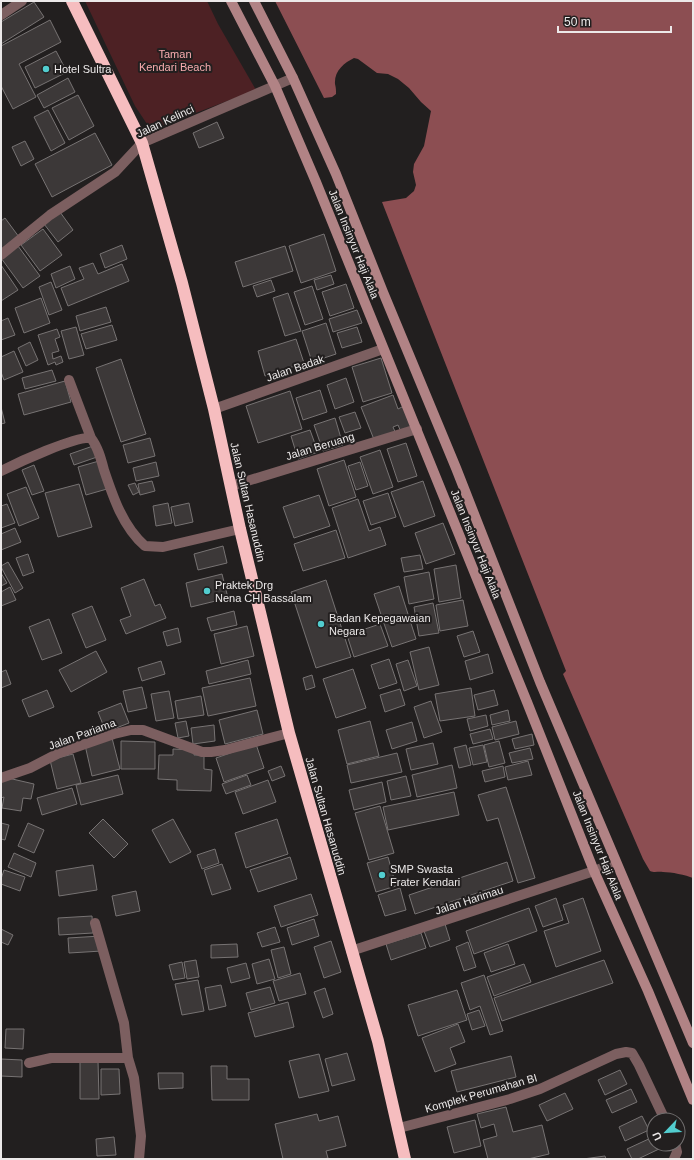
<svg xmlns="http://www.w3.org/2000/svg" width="694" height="1160" viewBox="0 0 694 1160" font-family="Helvetica,sans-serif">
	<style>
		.green { fill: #4d2124 }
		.water { fill: #8c4e52 }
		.building { fill: #3c3838; stroke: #777373 }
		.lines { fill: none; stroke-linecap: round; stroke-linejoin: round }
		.street { stroke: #7c5f60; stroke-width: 10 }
		.secondary { stroke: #b18385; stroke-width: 10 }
		.highway { stroke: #f6bdbf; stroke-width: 12 }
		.poi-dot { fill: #52cdcf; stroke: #221f1f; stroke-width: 1.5 }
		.labels { text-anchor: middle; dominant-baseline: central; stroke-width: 4; stroke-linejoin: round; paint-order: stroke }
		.park-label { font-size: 11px; fill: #f8acaf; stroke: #221f1f }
		.poi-label { font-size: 11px; fill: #ece9e9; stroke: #221f1f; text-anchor: start }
		.street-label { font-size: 11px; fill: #ece9e9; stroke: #221f1f }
	</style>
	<rect width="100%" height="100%" fill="#221f1f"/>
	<!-- green -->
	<path class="green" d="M85,1h122l11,23 38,66 -105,40 -16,-24z"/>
	<!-- water -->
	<path class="water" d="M275,1h418v877c-7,-3 -22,-6 -30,-6 -5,-1 -8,1 -13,-1l-7,-12 -80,-185 3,-3 -184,-469 24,-4 8,-7 2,-6 -3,-13 1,-8 10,-18 7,-35 -10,-9 -12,-14 -11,-9 -10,-5 -11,-1 -19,-14 -4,-1c-10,5 -20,13 -19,26 1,4 1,6 1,10l-4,3 -8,1z"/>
	<!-- building -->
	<path class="building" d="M34,2l10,15 -43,27v-22z
		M50,20l11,22 -42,22 17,33 -23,12 -12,-23v-40z
		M56,51l11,21 -32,16 -10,-21z
		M68,78l7,14 -31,16 -7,-13z
		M78,95l16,31 -25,14 -17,-32z
		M48,110l17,33 -14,8 -17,-34z
		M217,122l7,16 -25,10 -6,-15z
		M95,133l17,32 -60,32 -17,-33z
		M25,141l9,18 -13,7 -9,-19z
		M60,212l13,18 -15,12 -14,-18z
		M5,218l14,19 -18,14v-30z
		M43,229l19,26 -22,16 -19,-26z
		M324,234l12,37 -35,12 -12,-37z
		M122,245l5,14 -22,9 -5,-14z
		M18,246l22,30 -17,12 -22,-30z
		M285,246l8,25 -50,16 -8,-25z
		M93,263l5,11 24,-10 7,17 -61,25 -7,-18 23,-9 -5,-11z
		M1,265l17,25 -17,11z
		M70,266l5,13 -19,9 -5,-14z
		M331,275l3,9 -17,6 -3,-10z
		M271,280l4,11 -18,6 -4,-11z
		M51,282l11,28 -13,5 -10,-28z
		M346,284l8,24 -24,8 -8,-24z
		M312,286l11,33 -18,6 -11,-33z
		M288,293l13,38 -16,5 -12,-38z
		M41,298l9,25 -26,10 -9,-25z
		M106,307l5,15 -31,9 -4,-15z
		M357,310l5,13 -29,9 -4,-13z
		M8,318l7,17 -14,5v-19z
		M326,323l10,31 -24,8 -10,-31z
		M112,325l5,15 -31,9 -5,-15z
		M76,327l8,28 -15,4 -8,-28z
		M357,327l5,15 -20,6 -5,-15z
		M57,329l3,8 -5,2 4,12 -7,2 1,6 8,-3 2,6 -7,3 -1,-3 -7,3 -10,-30z
		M296,339l8,24 -39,13 -7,-25z
		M30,342l8,18 -12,6 -8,-18z
		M14,351l9,21 -19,8 -3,-8v-15z
		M381,358l11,35 -29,9 -11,-35z
		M121,359l25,75 -25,8 -25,-74z
		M52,370l4,11 -31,8 -3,-11z
		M346,378l8,24 -19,7 -8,-24z
		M65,381l6,21 -47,13 -6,-21z
		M320,390l7,22 -24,8 -7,-22z
		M290,391l12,38 -44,14 -12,-37z
		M393,395l5,14 6,-3 8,22 -11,4 -3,-7 -5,2 3,7 -21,8 -14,-35z
		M1,407l4,16 -4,1z
		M355,412l6,16 -16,5 -6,-16z
		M335,418l8,27 -20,6 -9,-26z
		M310,430l8,22 -20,7 -7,-23z
		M150,438l5,18 -27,7 -5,-18z
		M406,443l11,33 -19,6 -11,-33z
		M93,446l4,11 -23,8 -4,-11z
		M380,450l13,37 -20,7 -13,-37z
		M344,460l12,37 -27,9 -12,-37z
		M99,461l8,28 -21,6 -8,-28z
		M156,462l3,14 -23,5 -3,-13z
		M360,462l8,24 -12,4 -8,-24z
		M34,465l10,26 -12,4 -10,-25z
		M152,481l3,10 -15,4 -2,-11z
		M423,481l12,35 -31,11 -13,-35z
		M135,483l4,9 -6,3 -5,-10z
		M79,484l13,43 -34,10 -13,-44z
		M26,487l13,31 -20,8 -12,-32z
		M388,493l8,24 -25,8 -8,-24z
		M319,495l11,31 -36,12 -11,-31z
		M358,499l11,32 11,-4 6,18 -38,13 -16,-50z
		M168,503l4,20 -16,3 -3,-20z
		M189,503l4,19 -18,4 -4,-19z
		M7,504l8,19 -14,5v-22z
		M443,523l12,31 -29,10 -11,-31z
		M15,528l6,14 -20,8v-16z
		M336,530l9,28 -42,13 -9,-27z
		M223,546l4,17 -29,7 -4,-16z
		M28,554l6,18 -11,4 -7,-18z
		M420,555l3,14 -19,3 -3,-14z
		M8,562l15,26 -8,5 -14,-26v-1z
		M456,565l5,33 -22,4 -5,-33z
		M429,572l5,27 -25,5 -5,-27z
		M1,573l6,10 -6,3z
		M222,574l6,24 -37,9 -5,-24z
		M144,579l11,27 5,-2 6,14 -40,16 -6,-14 11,-4 -10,-28z
		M326,580l25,77 -35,11 -25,-76z
		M399,586l17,53 -24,8 -18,-53z
		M10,587l6,13 -15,6v-14z
		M463,600l5,26 -28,5 -4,-26z
		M433,603l6,30 -20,3 -5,-29z
		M92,606l14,34 -20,8 -14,-34z
		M234,611l3,14 -26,6 -4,-13z
		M49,619l13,34 -20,7 -13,-33z
		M380,624l8,22 -34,11 -7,-22z
		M247,626l7,30 -33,8 -7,-30z
		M178,628l3,14 -14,4 -4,-14z
		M473,631l7,21 -16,5 -7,-21z
		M429,647l10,38 -20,5 -9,-38z
		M96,651l11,21 -36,20 -12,-22z
		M488,654l5,19 -23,7 -5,-19z
		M389,659l8,24 -18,6 -8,-24z
		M248,660l3,14 -42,10 -3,-13z
		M408,660l9,26 -13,5 -8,-27z
		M161,661l4,13 -23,7 -4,-13z
		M353,669l13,39 -30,10 -13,-39z
		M6,670l5,14 -10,4v-16z
		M312,675l3,12 -9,3 -3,-12z
		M250,678l6,28 -48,10 -6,-28z
		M142,687l5,21 -19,4 -5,-21z
		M471,688l4,28 -35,5 -5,-27z
		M400,689l5,16 -20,7 -5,-17z
		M47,690l7,17 -25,10 -7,-17z
		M494,690l4,15 -20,5 -4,-15z
		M169,691l5,27 -18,3 -5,-27z
		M201,696l3,19 -26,4 -3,-18z
		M431,701l11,31 -18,6 -10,-31z
		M121,703l8,20 -23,9 -8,-20z
		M257,710l6,24 -38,10 -6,-24z
		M508,710l2,11 -18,4 -2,-10z
		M486,715l2,11 -18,5 -3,-12z
		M186,721l3,15 -11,2 -3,-15z
		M370,721l9,35 -32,8 -9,-34z
		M516,721l3,13 -24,6 -3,-13z
		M412,722l5,19 -25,8 -6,-19z
		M214,725l1,16 -22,3 -2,-16z
		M490,729l3,10 -20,5 -3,-10z
		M532,734l2,11 -19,4 -3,-10z
		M112,738l8,31 -28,7 -7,-31z
		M121,741l34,1v27h-34z
		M499,741l6,22 -16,4 -5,-22z
		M433,743l5,21 -27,6 -5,-21z
		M256,744l8,24 -40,14 -8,-24z
		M466,745l5,20 -12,3 -5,-20z
		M483,745l4,17 -14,3 -4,-17z
		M530,748l3,11 -21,4 -3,-10z
		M173,749l22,1 -1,5h10v14l8,1 -1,21 -34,-1v-10l-19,-1 1,-24h14z
		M397,753l5,19 -51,11 -4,-18z
		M73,754l8,29 -24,6 -7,-29z
		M528,761l4,14 -24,5 -3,-13z
		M452,765l5,23 -40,9 -5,-22z
		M281,766l4,10 -13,5 -4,-10z
		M503,766l2,11 -20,5 -3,-11z
		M118,775l5,19 -42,11 -5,-20z
		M247,775l4,10 -25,9 -4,-10z
		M406,776l5,20 -20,4 -4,-19z
		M8,778l26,6 -3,15 -8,-1 -2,13 -19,-3 2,-11 -3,1v-18z
		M268,780l8,22 -33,12 -8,-22z
		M382,782l4,20 -32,8 -5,-20z
		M506,787l29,91 -17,5 -20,-65 -11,3 -9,-26z
		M72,788l5,16 -35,11 -5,-17z
		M454,792l5,23 -71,15 -5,-23z
		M380,806l14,47 -25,7 -14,-47z
		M103,819l25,25 -14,14 -25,-25z
		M173,819l18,33 -21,11 -18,-33z
		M277,819l11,35 -42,14 -11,-35z
		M1,823l8,2 -4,15 -4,-1z
		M28,823l16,7 -10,23 -16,-7z
		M215,849l4,14 -17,6 -5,-14z
		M14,853l22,10 -5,14 -23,-10z
		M290,857l7,22 -39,13 -8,-22z
		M388,857l8,29 -20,6 -9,-29z
		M507,862l6,19 -98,33 -6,-19z
		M222,864l9,25 -19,6 -8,-25z
		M93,865l4,25 -38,6 -3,-25z
		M4,870l21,7 -5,14 -19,-7v-5z
		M400,888l6,22 -21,6 -7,-21z
		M136,891l4,20 -24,5 -4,-20z
		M311,894l7,21 -37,12 -7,-21z
		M556,898l7,22 -20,7 -8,-21z
		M583,898l18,53 -45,16 -12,-36 25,-8 -6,-18z
		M529,908l8,23 -63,23 -8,-23z
		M92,916l1,17 -34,2 -1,-17z
		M314,919l5,17 -27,9 -5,-17z
		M445,924l5,16 -20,7 -6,-16z
		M275,927l5,15 -18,5 -5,-14z
		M1,929l12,6 -5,10 -7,-3z
		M421,933l5,15 -35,12 -5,-16z
		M101,936l1,15 -33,2 -1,-15z
		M331,941l10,31 -17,6 -10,-31z
		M468,942l8,25 -12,4 -8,-24z
		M237,944l1,13 -27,1v-13z
		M508,944l7,20 -24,8 -7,-19z
		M284,947l7,27 -13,4 -7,-28z
		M269,959l6,20 -18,5 -5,-20z
		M196,960l3,17 -12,2 -3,-17z
		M604,960l9,23 -111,38 -8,-23z
		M182,962l3,16 -12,2 -4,-15z
		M246,963l4,15 -19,5 -4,-15z
		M524,964l7,18 -37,14 -7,-19z
		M300,973l6,21 -27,7 -6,-20z
		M484,975l19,56 -13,4 -10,-29 -10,4 -9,-27z
		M198,980l6,31 -22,4 -7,-31z
		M221,985l5,21 -17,4 -4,-22z
		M270,987l5,16 -24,7 -5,-17z
		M325,988l8,26 -10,4 -9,-26z
		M457,990l10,30 -49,16 -10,-31z
		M288,1002l6,25 -39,10 -7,-24z
		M479,1010l6,16 -13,4 -5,-16z
		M458,1024l7,18 -15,6 6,16 -21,8 -13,-34z
		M6,1029h18l-1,20 -18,-1z
		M347,1053l8,27 -23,6 -7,-27z
		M319,1054l10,37 -30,7 -10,-37z
		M511,1056l5,21 -59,15 -6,-21z
		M1,1059l21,1v17l-21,-1z
		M80,1061h18l1,38h-19z
		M211,1066h16v13h22v21h-37z
		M101,1069h18l1,25 -19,1z
		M620,1070l7,14 -22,11 -7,-15z
		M158,1073h25v15l-24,1z
		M631,1089l6,13 -25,11 -6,-13z
		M565,1093l8,16 -26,12 -8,-16z
		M506,1107l7,25 29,-7 7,29 -21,5h-40l-5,-19 14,-4 -3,-12 -13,4 -4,-14z
		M317,1114l2,7 19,-5 8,30 -20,5 2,7 -4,1h-41l-8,-35z
		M642,1116l7,14 -24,11 -6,-14z
		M475,1120l6,26 -27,7 -7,-26z
		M114,1137l2,18 -19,1 -1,-17z
		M653,1137l1,7h2l3,5 -21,10h-6l-5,-10z
		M605,1156l1,3h-23z"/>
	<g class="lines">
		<!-- street -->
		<path class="street" d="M1,15l21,-14
			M1,255l49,-40 65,-43 27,-29 151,-65
			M69,380l22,58
			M214,409l169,-60
			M1,471c16,-8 74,-35 90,-33 7,9 10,21 13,32 9,27 19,57 41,76l18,1 77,-18
			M231,486l186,-57
			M1,778l29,-10 29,-15 55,-19 17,-4h12l59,22h9l14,-2 64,-17
			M95,923l29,100 4,35 6,20 7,58 -2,23
			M351,951l243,-80 22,-8
			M29,1063l22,-5h77
			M399,1128l111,-29 30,-10 76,-35 10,-2 6,1 7,12 26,55
			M674,1159l3,-7 -2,-8"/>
		<!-- secondary -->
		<path class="secondary" d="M231,1l44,85 41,96 211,520 67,169 54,120 45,109
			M254,1l39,77 43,96 47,118 73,176 84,214 153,361"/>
		<!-- highway -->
		<path class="highway" d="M72,1l70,142 40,140 32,126 26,120 49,204 89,308 27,118"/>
	</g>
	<!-- markers -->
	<g class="poi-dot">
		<circle cx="46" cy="69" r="4"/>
		<circle cx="207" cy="591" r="4"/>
		<circle cx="321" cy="624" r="4"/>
		<circle cx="382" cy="875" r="4"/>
	</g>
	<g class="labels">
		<!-- park labels -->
		<g class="park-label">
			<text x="175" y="54">Taman<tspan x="175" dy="13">Kendari Beach</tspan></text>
		</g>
		<!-- poi labels -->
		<g class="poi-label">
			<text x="54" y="69">Hotel Sultra</text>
			<text x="215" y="585">Praktek Drg<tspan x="215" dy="13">Nena CH Bassalam</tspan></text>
			<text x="329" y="618">Badan Kepegawaian<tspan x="329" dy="13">Negara</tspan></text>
			<text x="390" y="869">SMP Swasta<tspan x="390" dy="13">Frater Kendari</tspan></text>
		</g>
		<!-- street labels -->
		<g class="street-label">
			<text transform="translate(165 121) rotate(-25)">Jalan Kelinci</text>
			<text transform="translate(354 244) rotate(68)">Jalan Insinyur Haji Alala</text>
			<text transform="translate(295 368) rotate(-19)">Jalan Badak</text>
			<text transform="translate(320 446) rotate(-17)">Jalan Beruang</text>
			<text transform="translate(248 502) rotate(77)">Jalan Sultan Hasanuddin</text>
			<text transform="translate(476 544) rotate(68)">Jalan Insinyur Haji Alala</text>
			<text transform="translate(82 734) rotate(-20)">Jalan Pariama</text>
			<text transform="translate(326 816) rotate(74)">Jalan Sultan Hasanuddin</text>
			<text transform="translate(598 845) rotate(68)">Jalan Insinyur Haji Alala</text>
			<text transform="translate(469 900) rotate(-18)">Jalan Harimau</text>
			<text transform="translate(481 1093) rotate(-16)">Komplek Perumahan BI</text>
		</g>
	</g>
	<!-- border -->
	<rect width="694" height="1160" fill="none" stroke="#ece9e9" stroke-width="4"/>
	<!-- north arrow -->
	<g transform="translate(666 1132) rotate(245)"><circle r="19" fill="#221f1f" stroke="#737070"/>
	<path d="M0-3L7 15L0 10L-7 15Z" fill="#52cdcf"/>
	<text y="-6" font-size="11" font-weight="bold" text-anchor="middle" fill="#ece9e9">U</text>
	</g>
	<!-- scale -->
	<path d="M558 26v6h113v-6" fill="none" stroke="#ece9e9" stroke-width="2"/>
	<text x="564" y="26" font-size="12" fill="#ece9e9" stroke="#221f1f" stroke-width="3" paint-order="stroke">50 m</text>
</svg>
